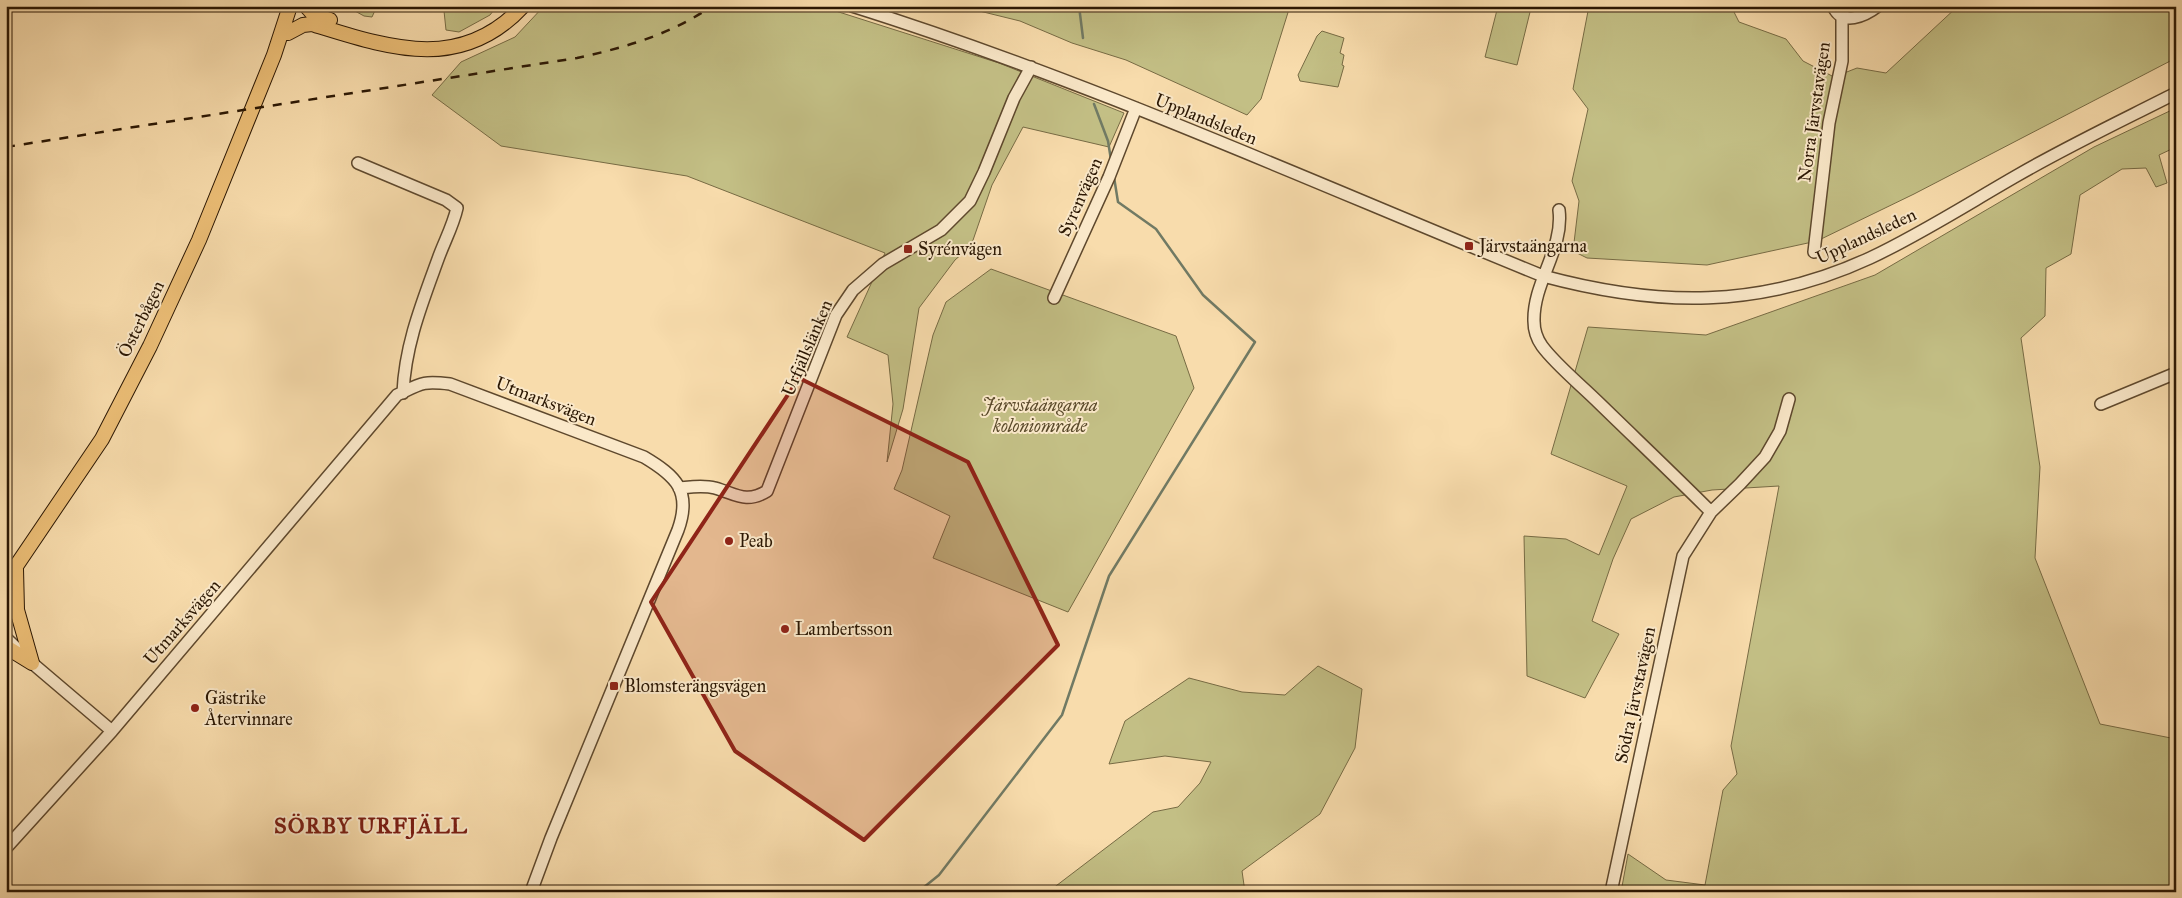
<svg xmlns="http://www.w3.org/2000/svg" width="2182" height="898" viewBox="0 0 2182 898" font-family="'IM FELL Great Primer',serif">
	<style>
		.green { fill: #c3bf85; stroke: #776b44 }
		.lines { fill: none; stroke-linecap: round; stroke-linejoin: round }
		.stream { stroke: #717a64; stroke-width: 2.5 }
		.minor-casing { stroke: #5e482d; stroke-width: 14 }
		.major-casing { stroke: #2b1703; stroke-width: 16 }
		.minor { stroke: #fae8c9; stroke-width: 11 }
		.major { stroke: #ecbe76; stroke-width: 14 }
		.rail { stroke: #2b1703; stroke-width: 2.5; stroke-dasharray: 9 9; stroke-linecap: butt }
		.marked { fill: #8f2418; fill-opacity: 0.2; stroke: #8f2418; stroke-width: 4; stroke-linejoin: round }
		.poi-dot { fill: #8f2418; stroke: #fae8c9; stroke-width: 2 }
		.labels { text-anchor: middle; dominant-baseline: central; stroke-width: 4; stroke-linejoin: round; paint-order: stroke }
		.street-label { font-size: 18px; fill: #2b1703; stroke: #fae8c9 }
		.poi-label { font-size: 18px; fill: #2b1703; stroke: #fae8c9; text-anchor: start }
		.park-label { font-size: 18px; font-style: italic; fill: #59492a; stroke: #fae8c9 }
		.district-label { font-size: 22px; font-weight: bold; letter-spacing: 1px; fill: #7a1f14; stroke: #fae8c9 }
	</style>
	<rect width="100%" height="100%" fill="#f8dcac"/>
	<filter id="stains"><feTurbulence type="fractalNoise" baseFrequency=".004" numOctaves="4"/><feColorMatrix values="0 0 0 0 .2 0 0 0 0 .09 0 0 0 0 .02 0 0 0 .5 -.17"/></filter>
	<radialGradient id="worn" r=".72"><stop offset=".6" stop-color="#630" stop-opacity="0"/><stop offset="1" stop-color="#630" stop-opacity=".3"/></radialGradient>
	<!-- green -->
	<path class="green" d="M346,6h31l-5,11 -8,-1z
		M423,6h74l-7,9 -31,17 -13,-2 -2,-19h-18z
		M544,6h276l179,57 125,50 -15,34 -86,-20 -31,58 -21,61 -16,14 -36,48 -16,101 -16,53 6,-58 -5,-49 -41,-18 38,-84 -198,-77 -186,-30 -69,-51 29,-33 54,-25z
		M959,6h331l-29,93 -14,16 -121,-55 -54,-17 -52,-22z
		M1498,6l33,2 -14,57 -32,-8z
		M1589,6h142l8,16 47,17 17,22 31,16 23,-9 29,5 72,-67h218v52l-262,136 -97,47 -110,24 -120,-7 -14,-7 6,-50 -7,-20 16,-72 -15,-20z
		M1322,31l22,7 -4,15 4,2 -2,10 2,1 -6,21 -38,-6 -2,-6 19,-39z
		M2176,108v39l-17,8 8,28 -11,4 -10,-19 -24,1 -42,26 -9,59 -25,14 -1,48 -24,22 19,129 -5,91 65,166 76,15v153h-555l7,-38 38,26 39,5 18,-95 14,-16 -6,-28 48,-260 -67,4 -38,7 -43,22 -18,40 -21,62 27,13 -34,64 -58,-22 -3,-140 42,3 33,16 28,-69 -76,-32 37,-127 118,8 169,-60 219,-128z
		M991,269l185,67 18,52 -126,224 -135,-54 17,-42 -56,-27 8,-19 31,-135 13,-33z
		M1318,666l44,23 -7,59 -35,66 -78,57 3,21h-197l105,-80 25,-5 22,-24 11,-21 -46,-6 -56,8 16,-43 64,-43 53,14 43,3z"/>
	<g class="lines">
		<!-- stream -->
		<path class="stream" d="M1079,6l4,32
			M1094,104l14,37 3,19
			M918,892l21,-17 123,-160 47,-139 146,-234 -52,-47 -47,-66 -38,-27 -4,-25"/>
		<defs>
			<path id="minor" d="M852,6c236,74 462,177 691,270 115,31 217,33 327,-18 51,-24 99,-55 148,-83 52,-30 105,-55 158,-82
				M1833,6c9,21 32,10 45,0
				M358,163l88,37 11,8c-4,18 -13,34 -19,51 -16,44 -33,86 -35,134
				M1559,210c5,39 -26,72 -25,111 0,9 3,18 8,25 14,19 40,40 57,57 37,36 75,72 112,109
				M1814,252l15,-129 13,-62v-45
				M1054,298l55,-121 27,-69
				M2101,404l75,-31
				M679,488c12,-1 24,-3 36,0 21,6 31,16 52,3l69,-176 17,-25 30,-26 58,-34 29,-29 14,-29 30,-74 17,-31
				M6,638l26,25 80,68
				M6,848l106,-117 285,-336c25,-12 25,-14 53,-11l194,73c32,19 48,34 34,73l-127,308 -20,54
				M1611,892l72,-336 28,-44 29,-28 25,-27 15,-26 9,-32"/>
			<path id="major" d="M306,6l8,9 16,5
				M288,33l15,-8 9,-1c75,23 148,50 211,-18
				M16,569l1,41 15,53
				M6,581l96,-142 48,-93 49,-106 75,-185 16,-49
				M6,647l26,16"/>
		</defs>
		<!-- minor casing -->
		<use href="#minor" class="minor-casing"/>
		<!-- major casing -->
		<use href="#major" class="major-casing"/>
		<!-- minor -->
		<use href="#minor" class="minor"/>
		<!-- major -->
		<use href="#major" class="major"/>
		<!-- rail -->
		<path class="rail" d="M6,147l571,-89c47,-10 95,-24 135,-52"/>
	</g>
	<!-- marked area -->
	<path class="marked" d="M799,378l169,84 90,183 -194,195 -129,-89 -84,-149z"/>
	<!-- markers -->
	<g class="poi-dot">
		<rect x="1464" y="241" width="10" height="10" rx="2.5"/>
		<rect x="903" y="244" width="10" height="10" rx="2.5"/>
		<circle cx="729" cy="541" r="5"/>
		<circle cx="785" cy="629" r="5"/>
		<rect x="609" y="681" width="10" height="10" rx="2.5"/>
		<circle cx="195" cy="708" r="5"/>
	</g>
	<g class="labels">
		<!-- street labels -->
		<g class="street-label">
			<text transform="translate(1814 112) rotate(-82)">Norra Järvstavägen</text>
			<text transform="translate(1206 119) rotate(22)">Upplandsleden</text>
			<text transform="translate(1080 197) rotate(-66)">Syrenvägen</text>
			<text transform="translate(1866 236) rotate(-25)">Upplandsleden</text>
			<text transform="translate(141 319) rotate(-64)">Österbågen</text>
			<text transform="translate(807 348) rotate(-67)">Urfjällslänken</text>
			<text transform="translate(546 401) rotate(21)">Utmarksvägen</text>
			<text transform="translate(182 622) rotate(-49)">Utmarksvägen</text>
			<text transform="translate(1635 695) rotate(-78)">Södra Järvstavägen</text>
		</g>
		<!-- poi labels -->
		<g class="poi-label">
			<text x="1479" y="246">Järvstaängarna</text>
			<text x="918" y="249">Syrénvägen</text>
			<text x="739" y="541">Peab</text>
			<text x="795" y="629">Lambertsson</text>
			<text x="624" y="686">Blomsterängsvägen</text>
			<text x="205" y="698">Gästrike<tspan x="205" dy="21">Återvinnare</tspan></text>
		</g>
		<!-- park labels -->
		<g class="park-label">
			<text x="1040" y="405">Järvstaängarna<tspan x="1040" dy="21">koloniområde</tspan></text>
		</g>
		<!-- district labels -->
		<g class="district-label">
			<text x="371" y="825">SÖRBY URFJÄLL</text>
		</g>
	</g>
	<!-- margin -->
	<rect width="2182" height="898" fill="none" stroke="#f8dcac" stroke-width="25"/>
	<rect x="8" y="8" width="2167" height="883" fill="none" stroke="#2b1703" stroke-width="2.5"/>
	<rect x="12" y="12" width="2157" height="873" fill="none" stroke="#2b1703"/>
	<rect width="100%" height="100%" filter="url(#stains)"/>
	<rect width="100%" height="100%" fill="url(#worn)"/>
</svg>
